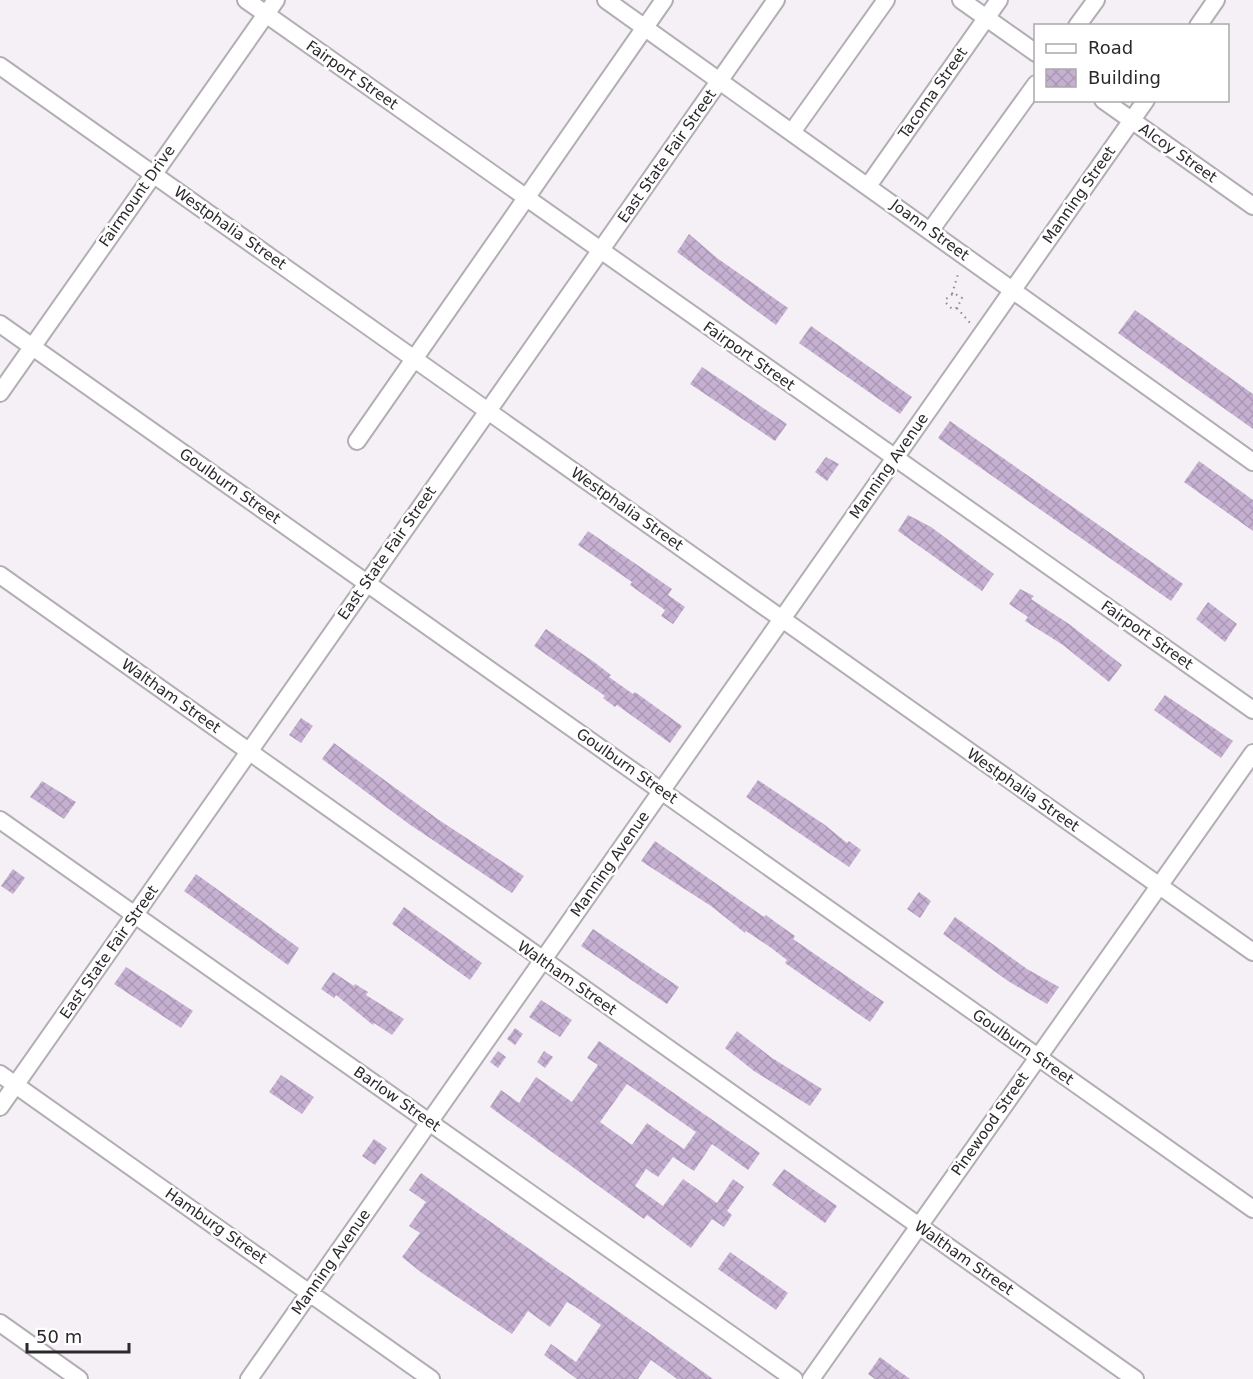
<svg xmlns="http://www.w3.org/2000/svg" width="1253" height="1379" viewBox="0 0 1253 1379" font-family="'DejaVu Sans',sans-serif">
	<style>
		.building { fill: url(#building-cross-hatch); fill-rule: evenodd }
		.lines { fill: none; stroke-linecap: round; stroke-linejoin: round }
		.minor-casing { stroke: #b2aeb4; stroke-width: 20 }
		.path { stroke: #8c898d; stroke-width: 2; stroke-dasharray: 1.5 4.5; stroke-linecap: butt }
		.minor { stroke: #fff; stroke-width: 16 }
		.labels { text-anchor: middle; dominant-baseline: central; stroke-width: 5; stroke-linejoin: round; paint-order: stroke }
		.street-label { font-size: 15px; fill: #2b292b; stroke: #fff }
	</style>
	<defs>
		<pattern id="building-cross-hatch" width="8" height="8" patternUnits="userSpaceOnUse" patternTransform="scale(1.5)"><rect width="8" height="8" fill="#c6b0d2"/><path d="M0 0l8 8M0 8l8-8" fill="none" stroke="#aa97b4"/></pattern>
	</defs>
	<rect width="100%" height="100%" fill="#f4f0f6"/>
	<!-- building -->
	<path class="building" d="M689,234l28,24 71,50 -12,17 -99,-73z
		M1135,310l118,84v35l-135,-96z
		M811,326l101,71 -12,17 -101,-71z
		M702,367l85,57 -12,17 -85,-57z
		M950,421l233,163 -12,17 -233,-163z
		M826,457l13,7 -12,17 -12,-9z
		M1199,461l54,39v31l-69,-49z
		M908,515l23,12 63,47 -12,17 -84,-60z
		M588,531l84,58 -4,6 17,12 -12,17 -12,-8 4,-6 -35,-25 2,-3 -54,-37z
		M1020,589l14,7 -3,3 38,25 53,41 -13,17 -46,-37 -38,-24 3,-4 -19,-13z
		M1208,602l29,22 -12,18 -29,-23z
		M546,629l48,33 17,13 -2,2 24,17 2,-2 47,34 -12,17 -53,-38 -2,2 -12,-9 2,-2 -71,-50z
		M1165,695l68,46 -12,17 -67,-48z
		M301,718l12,8 -12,17 -12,-8z
		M334,743l105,77 85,56 -12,17 -103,-69 -87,-65z
		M758,780l67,45 22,18 2,-2 12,9 -12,17 -103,-70z
		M42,781l34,21 -12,17 -34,-22z
		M655,841l109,76 2,-2 12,9 17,12 -2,3 91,63 -14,20 -85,-59 2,-3 -17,-13 -24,-16 -1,2 -34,-27 -70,-45z
		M13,869l12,9 -12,16 -12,-8z
		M196,874l103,74 -11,17 -104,-74z
		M919,892l12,9 -11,17 -13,-9z
		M404,907l78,56 -12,17 -78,-56z
		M955,917l72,52 32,18 -12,17 -39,-23 -65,-47z
		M593,929l86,58 -12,17 -86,-58z
		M126,967l67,44 -12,17 -67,-44z
		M333,972l21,14 1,-2 13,8 -2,3 38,24 -12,16 -18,-12 -1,2 -37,-30 -2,3 -13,-9z
		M541,1000l31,20 -12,17 -31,-20z
		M515,1028l8,6 -8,11 -8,-6z
		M737,1031l35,27 50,31 -12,17 -56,-35 -29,-23z
		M599,1041l161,112 -12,17 -36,-26 -18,27 -21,-14 -15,20 -12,-8 -11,17 28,20 20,-27 34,24 16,-24 11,8 -17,24 5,4 -8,12 -12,-8 -21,29 -44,-33 -3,4 -154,-112 11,-17 18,13 17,-26 36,25 26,-37 -11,-7zM627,1084l69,48 -12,17 -37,-26 -15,22 -32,-23z
		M498,1051l8,6 -8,11 -8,-6z
		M544,1051l9,6 -8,11 -8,-6z
		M281,1075l33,22 -12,17 -33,-22z
		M374,1139l13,9 -12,17 -13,-9z
		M784,1169l53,37 -12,17 -53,-38z
		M421,1173l231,162 61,44h-36l-26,-19 -13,19h-61l-33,-24 7,-11 25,18 25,-37 -27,-19 -7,-4 -17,25 -22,-16 -16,23 -90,-61 -20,-16 18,-24 -11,-7 17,-24 -17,-12z
		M730,1252l58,41 -12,17 -58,-41z
		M880,1357l12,9 18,13h-35l-7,-5z"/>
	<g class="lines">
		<defs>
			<path id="minor" d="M246,0l1007,710
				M606,0l647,462
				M961,0l75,53
				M1077,26l19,-26
				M1198,26l18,-26
				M0,66l1253,886
				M1103,100l150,106
				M792,132l94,-132
				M868,186l131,-186
				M930,231l106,-147
				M0,324l1253,885
				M0,393l276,-393
				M357,441l307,-441
				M0,575l1135,804
				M0,820l794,559
				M0,1074l431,305
				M0,1107l776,-1107
				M0,1323l79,56
				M249,1379l897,-1279
				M811,1379l442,-626"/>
		</defs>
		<!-- minor casing -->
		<use href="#minor" class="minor-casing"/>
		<!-- path -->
		<path class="path" d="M952,294l7,-23
			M957,308l-5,1 -6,-6v-4l8,-6 8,5 -5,10 14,16"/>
		<!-- minor -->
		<use href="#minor" class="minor"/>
	</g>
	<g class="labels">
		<!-- street labels -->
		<g class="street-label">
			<text transform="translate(352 75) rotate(35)">Fairport Street</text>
			<text transform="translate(933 93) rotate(-55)">Tacoma Street</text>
			<text transform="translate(1178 153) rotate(35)">Alcoy Street</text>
			<text transform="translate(667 156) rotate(-55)">East State Fair Street</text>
			<text transform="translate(1079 195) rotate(-55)">Manning Street</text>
			<text transform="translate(137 196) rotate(-55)">Fairmount Drive</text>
			<text transform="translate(230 228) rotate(35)">Westphalia Street</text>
			<text transform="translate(930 230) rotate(36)">Joann Street</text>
			<text transform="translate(749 356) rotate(35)">Fairport Street</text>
			<text transform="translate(889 466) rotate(-55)">Manning Avenue</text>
			<text transform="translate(230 486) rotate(35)">Goulburn Street</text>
			<text transform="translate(627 509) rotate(35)">Westphalia Street</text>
			<text transform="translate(387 553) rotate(-55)">East State Fair Street</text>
			<text transform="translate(1147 635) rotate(35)">Fairport Street</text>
			<text transform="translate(171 696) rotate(35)">Waltham Street</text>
			<text transform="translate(627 766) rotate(35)">Goulburn Street</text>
			<text transform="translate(1023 790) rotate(35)">Westphalia Street</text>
			<text transform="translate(610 864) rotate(-55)">Manning Avenue</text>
			<text transform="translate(109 952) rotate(-55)">East State Fair Street</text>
			<text transform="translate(567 978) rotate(35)">Waltham Street</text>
			<text transform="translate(1023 1047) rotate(35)">Goulburn Street</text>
			<text transform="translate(397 1099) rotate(35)">Barlow Street</text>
			<text transform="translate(990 1124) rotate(-55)">Pinewood Street</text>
			<text transform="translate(216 1226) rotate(35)">Hamburg Street</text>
			<text transform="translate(964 1258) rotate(35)">Waltham Street</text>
			<text transform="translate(331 1262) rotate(-55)">Manning Avenue</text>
		</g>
	</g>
	<!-- legend -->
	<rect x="1034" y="24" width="195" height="78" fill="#ffffff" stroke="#aaa9aa" stroke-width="1.5"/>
	<rect x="1046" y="44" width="30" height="9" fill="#ffffff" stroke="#aaa9aa" stroke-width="1.5"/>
	<text x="1088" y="54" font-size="18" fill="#2b292b">Road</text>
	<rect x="1046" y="69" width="30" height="18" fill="url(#building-cross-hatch)" stroke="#aaa9aa" stroke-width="1.5"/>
	<text x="1088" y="84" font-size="18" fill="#2b292b">Building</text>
	<!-- scale -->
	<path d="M27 1343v9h102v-9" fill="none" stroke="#2b292b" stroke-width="3"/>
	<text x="36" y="1343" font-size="18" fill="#2b292b" stroke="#ffffff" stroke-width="4.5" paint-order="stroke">50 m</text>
</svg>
